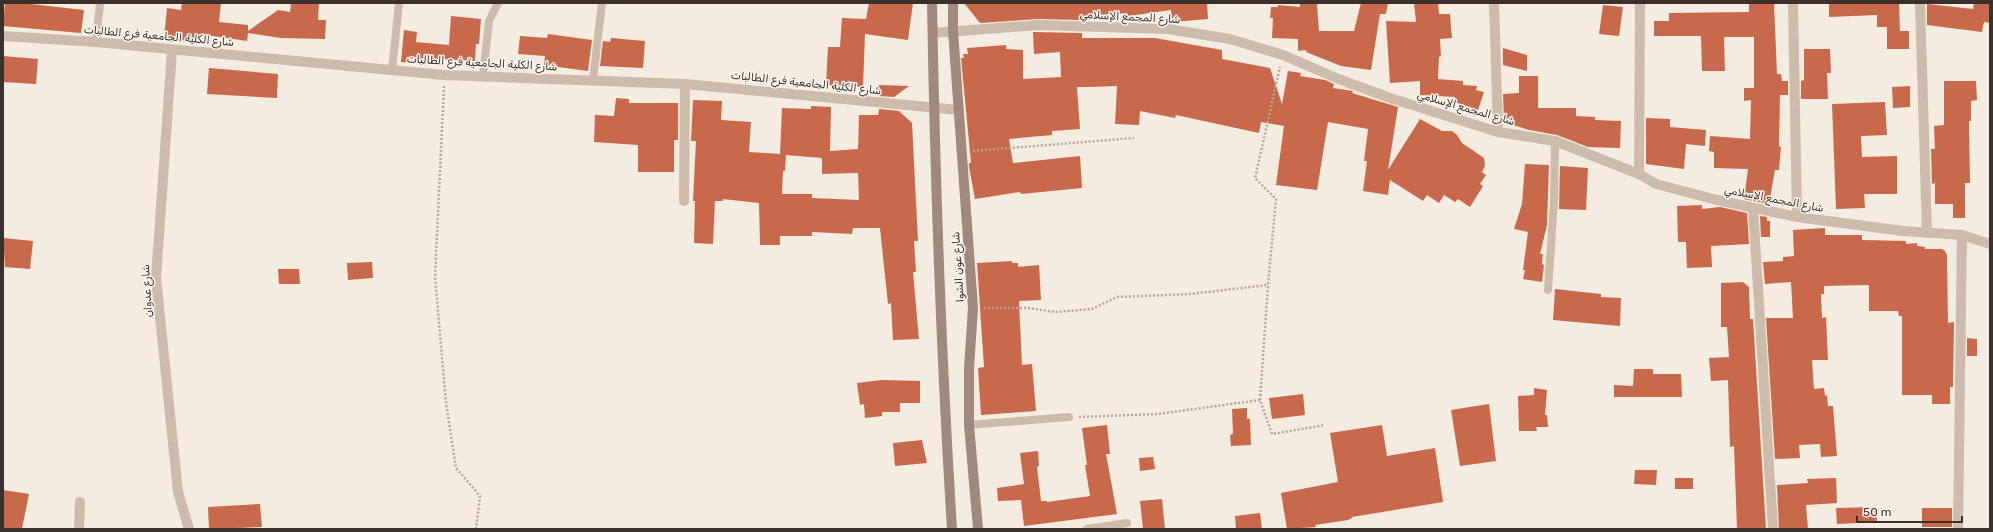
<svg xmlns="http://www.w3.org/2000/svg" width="1993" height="532" viewBox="0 0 1993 532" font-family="Rubik,'Noto Naskh Arabic',sans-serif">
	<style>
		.building { fill: #c8694b; fill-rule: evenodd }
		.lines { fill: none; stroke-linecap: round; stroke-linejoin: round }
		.path { stroke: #b9a596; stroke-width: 2.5; stroke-dasharray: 2 2; stroke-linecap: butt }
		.service { stroke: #cdbbac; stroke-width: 8 }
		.minor { stroke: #cdbbac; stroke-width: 10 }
		.secondary { stroke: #a18a7d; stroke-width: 10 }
		.labels { text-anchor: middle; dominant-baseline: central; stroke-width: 3; stroke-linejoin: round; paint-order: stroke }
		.street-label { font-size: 11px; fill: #3b302b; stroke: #fbf5ee }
	</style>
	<rect width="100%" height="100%" fill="#f4ebe1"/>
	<!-- building -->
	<path class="building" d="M5,3h17l62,7 -3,23 -78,-7z
		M182,3h39l-2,19 29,3v6l30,-21 12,2 1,-9h28l-1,17h8l-1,19 -44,-1 -33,-5 -1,8 -48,-7 -1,8 -34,-4 3,-30 14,2z
		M869,3h44l-5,37 -43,-6 -2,53 -37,-2 2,-38h12l2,-29 24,1z
		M964,3h243l1,16 -36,3 -1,-12 -43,6 -1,-3 -22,2 -24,3v2l-43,-1 -58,4z
		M1300,3h17l2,28h35l7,-28h27l-2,11h-6l-9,56 -30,-4 -35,-14v-2l-8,1v-12l-26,-1 1,-20h-3l1,-11h7v-2l22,2z
		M1414,3h24l1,11h11l2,24 -12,1 1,17 -2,1 -1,22 25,2v4l14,1 -1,4 8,2 -6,18 -23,-8v-5l-35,-2v-14l-30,2 -4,-62 30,1z
		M1749,3h25l3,71h4l1,7h6v14h-8l-1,51 2,1 -2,23h-4l-6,34 -25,-5 4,-30 -34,-1v-16l-5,-1 1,-15 40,3 1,-39 -7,1v-13h10v-51h-30l1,34h-23l-1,-35h-47v-15h15v-8l80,-1z
		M1829,3h70l1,28h9v18h-22v-22h-10v-12l-48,2z
		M1974,3h16v20l-6,-1 -2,10 -55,-7v-21l46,5z
		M1603,5l20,2 -4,29 -20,-2z
		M451,16l30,3 -2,25h-3l-1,17 -33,-2v6l-41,-3 3,-32 13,2 -1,10 33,3z
		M1033,32l49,1v5h73l67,12v9l48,9 12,36 6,-33 13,2 -1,3 25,4 9,4 -1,4 20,3 -1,2 46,14 -10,63 32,-51 22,12h10l5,4 5,8 22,15 1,8 -3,6 4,3 -6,9 3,2 -13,21 -12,-8 -3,3 -11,-7 -5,8 -12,-8 -4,6 -33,-21 -2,15 -25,-4 4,-30h-3l4,-32 -40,-7 -11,68 -41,-5 8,-59 -23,-4 -2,11 -83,-18 -1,3 -35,-7 -1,14 -24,-1 2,-38 -28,1h-12l3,42 -28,2v4l-43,4 4,24 67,-7 2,32 -61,6 -1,-2 -45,7 -6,-32v-4h2l-10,-105h3l-1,-4h5l-1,-6 39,-3v4l17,1v29l38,-2 -1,-25 -26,2z
		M548,34l44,6 -4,31 -44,-6 1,-9 -27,-2 2,-18 27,2z
		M611,38l34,3 -2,27 -43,-2 3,-25 7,1z
		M1503,48l24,7v16l-24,-6z
		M1804,49h26l1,24h-4l1,26h-27v-18l3,-1z
		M3,56l35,3 -2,25 -33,-2z
		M209,68l69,6 -1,24 -70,-4z
		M1519,76h19v32h38v8l19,1v3l26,1 -1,27 -32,-1 -31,-12 -28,-5 -25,-8 -1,-28 16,-1z
		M1944,81h32l1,19 -6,1v20h-2l1,62h-5v35h-12v-14h-18v-21l-3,1 -1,-35h4l-1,-23 10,-1z
		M879,85l30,1 -15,11 -15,-1z
		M1910,86v21l-17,1 -1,-21z
		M616,98l13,1v4h49v37h-4v32h-36v-27l-44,-3 1,-27 19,1z
		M693,100l29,1 -1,19 30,2 -2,30 31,2 2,-46 29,1v-3l20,1 -1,44 28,-2 1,-34h19l1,-6 20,2 13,12 6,118h-4l2,31h-3l6,67 -26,1 -2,-37 -3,1 -8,-76h-27l-1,6 -40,-2v4h-32v9h-20l-1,-42 -36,-4v2h-8l-2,43 -19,-1 1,-42h-2l3,-60h-5zM786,155l36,3v16l36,-1 1,27 -47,-2v-4h-30l1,-23h2z
		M1885,102l2,33 -26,1 1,21 35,-1v38h-33l1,14 -29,1 -4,-105z
		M1646,118l24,1v8l36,3 -1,16 -19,-2 -2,25 -38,-5z
		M1525,164l24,1 -2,60 -7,29h3l-1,10 2,1 -2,17 -19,-3 2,-9h-2l5,-38 -14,-3 8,-25z
		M1560,166l28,2 -2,42 -27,-1z
		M1702,205v4l18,-2 27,6 2,31 -38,2 1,21 -25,1 -1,-26h-8l-1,-36z
		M1760,216l7,1v4h3v16h-9z
		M1825,228v7h37v5l44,1v3l11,-1v3l8,1v2h17l3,2 2,4 1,68 6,-1 -1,65h-3v17h-18v-9h-30v-79h-3l-1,-5h-29v-26l-45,1v8h-3l1,24 4,-1 2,43h-16l2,29 10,-1 1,8 2,-1 1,11h5l4,50 -16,1 -1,-13 -21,1 1,13 -25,1 -9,-141h27l-2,-36 -26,2 -2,-22 20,-1v-4l11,-1 -1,-26z
		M3,238l30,3 -3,28 -25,-2z
		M1012,261v2h6v4l21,-2 2,35 -22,1 3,64 10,-1 4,47 -55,4 -3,-47 6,-1 -7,-104z
		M372,262l1,16 -25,2 -1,-17z
		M278,269h21l1,15h-21z
		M1743,282l6,5 1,32h3l13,210h-29l-3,-83 -4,1 -2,-67 -17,1 -2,-23 20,-1 -2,-30h-6v-44z
		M1555,289l46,5v3l20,1 -1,28 -67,-6z
		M1967,338l10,1v17h-10z
		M1634,369h19v5h28l1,23h-68v-12l19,1z
		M882,380l38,1v22h-20v9h-18v4l-17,2 -1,-14 -4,1 -3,-22z
		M1534,388l13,2 -2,25h2l1,12h-12l1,4h-18l-1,-35 16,-1z
		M1303,394l2,21 -33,4 -3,-21z
		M1489,404l7,57 -36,5 -9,-56z
		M1247,408v11h3l1,26 -20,1 -1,-11 3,-1 -1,-25z
		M1107,425l3,29h-4l11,60 -93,12 -3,-26 -23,1 -1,-13 27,-4 -4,-31 18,-2 1,15 -2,1 4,34h6v1l43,-6 -5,-31h2l-5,-37z
		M1382,425l5,31 48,-8 8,54 -91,15v1l-4,2 -33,5 1,2 -29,2 -6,-36 57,-11 -8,-49z
		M922,440l5,23 -32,3 -2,-23z
		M1153,457l2,12 -15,2 -1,-13z
		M1635,470h22l-1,15 -22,-1z
		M1675,478h18v11h-18z
		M1836,478l1,25 -31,2 2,24h-29l-2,-44 31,-2 -1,-4z
		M3,490l26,4 -7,35h-19z
		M1162,499l3,30h-22l-3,-28z
		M260,504l2,23 -53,2 -1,-22z
		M1876,507l1,15 -40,2 -1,-16z
		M1922,508h30v19h-30z
		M1260,513l2,16h-26l-1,-13z"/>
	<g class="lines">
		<!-- path -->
		<path class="path" d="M444,86l-9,191 11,126 10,65 24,28 -4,33
			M973,151l161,-13
			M984,308h44l27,4 37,-3 25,-12 74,-3 76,-9
			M1260,400l8,-115 8,-86 -21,-21 25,-111
			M1079,417l79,-3 102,-14 12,34 53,-9"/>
		<!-- service -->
		<path class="service" d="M96,42l4,-39
			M392,70l7,-67
			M483,75l6,-54 9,-18
			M593,80l9,-77
			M1548,290l6,-89 1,-60
			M969,425l100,-8
			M1087,529l40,-6"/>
		<!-- minor -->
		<path class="minor" d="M1494,3l4,129
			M1793,3l4,214
			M1920,3l7,230
			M933,33l105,-8 130,4 62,10 53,16 58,25 52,19 105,33 57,9 84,33 17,10 61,16 80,17 106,14 59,4 28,9
			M3,36l93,6 348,33 241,9 274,26
			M172,50l-16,228 22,214 11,37
			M1639,174l1,-171
			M684,201l1,-117
			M1753,208l20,321
			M79,529l1,-27
			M1958,529l4,-294"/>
		<!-- secondary -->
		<path class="secondary" d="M932,3c3,175 9,351 20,526
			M953,3v28l20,277 -4,60v57l9,104"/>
	</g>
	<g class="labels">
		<!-- street labels -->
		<g class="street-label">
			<text transform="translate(1130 17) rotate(3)">شارع المجمع الإسلامي</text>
			<text transform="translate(159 36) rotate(5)">شارع الكلية الجامعية فرع الطالبات</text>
			<text transform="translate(482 63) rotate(3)">شارع الكلية الجامعية فرع الطالبات</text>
			<text transform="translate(806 83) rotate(6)">شارع الكلية الجامعية فرع الطالبات</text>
			<text transform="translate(1466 108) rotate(16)">شارع المجمع الإسلامي</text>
			<text transform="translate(1774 199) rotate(11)">شارع المجمع الإسلامي</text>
			<text transform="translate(958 267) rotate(-94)">شارع عون الشوا</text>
			<text transform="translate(147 291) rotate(-93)">شارع عدوان</text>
		</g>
	</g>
	<!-- border -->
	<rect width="1993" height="532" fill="none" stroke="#3b302b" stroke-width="8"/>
	<!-- scale -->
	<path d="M1857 516v6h105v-6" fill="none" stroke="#3b302b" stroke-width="2"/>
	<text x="1863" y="516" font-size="12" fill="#3b302b" stroke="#fbf5ee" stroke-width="3" paint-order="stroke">50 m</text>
</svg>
